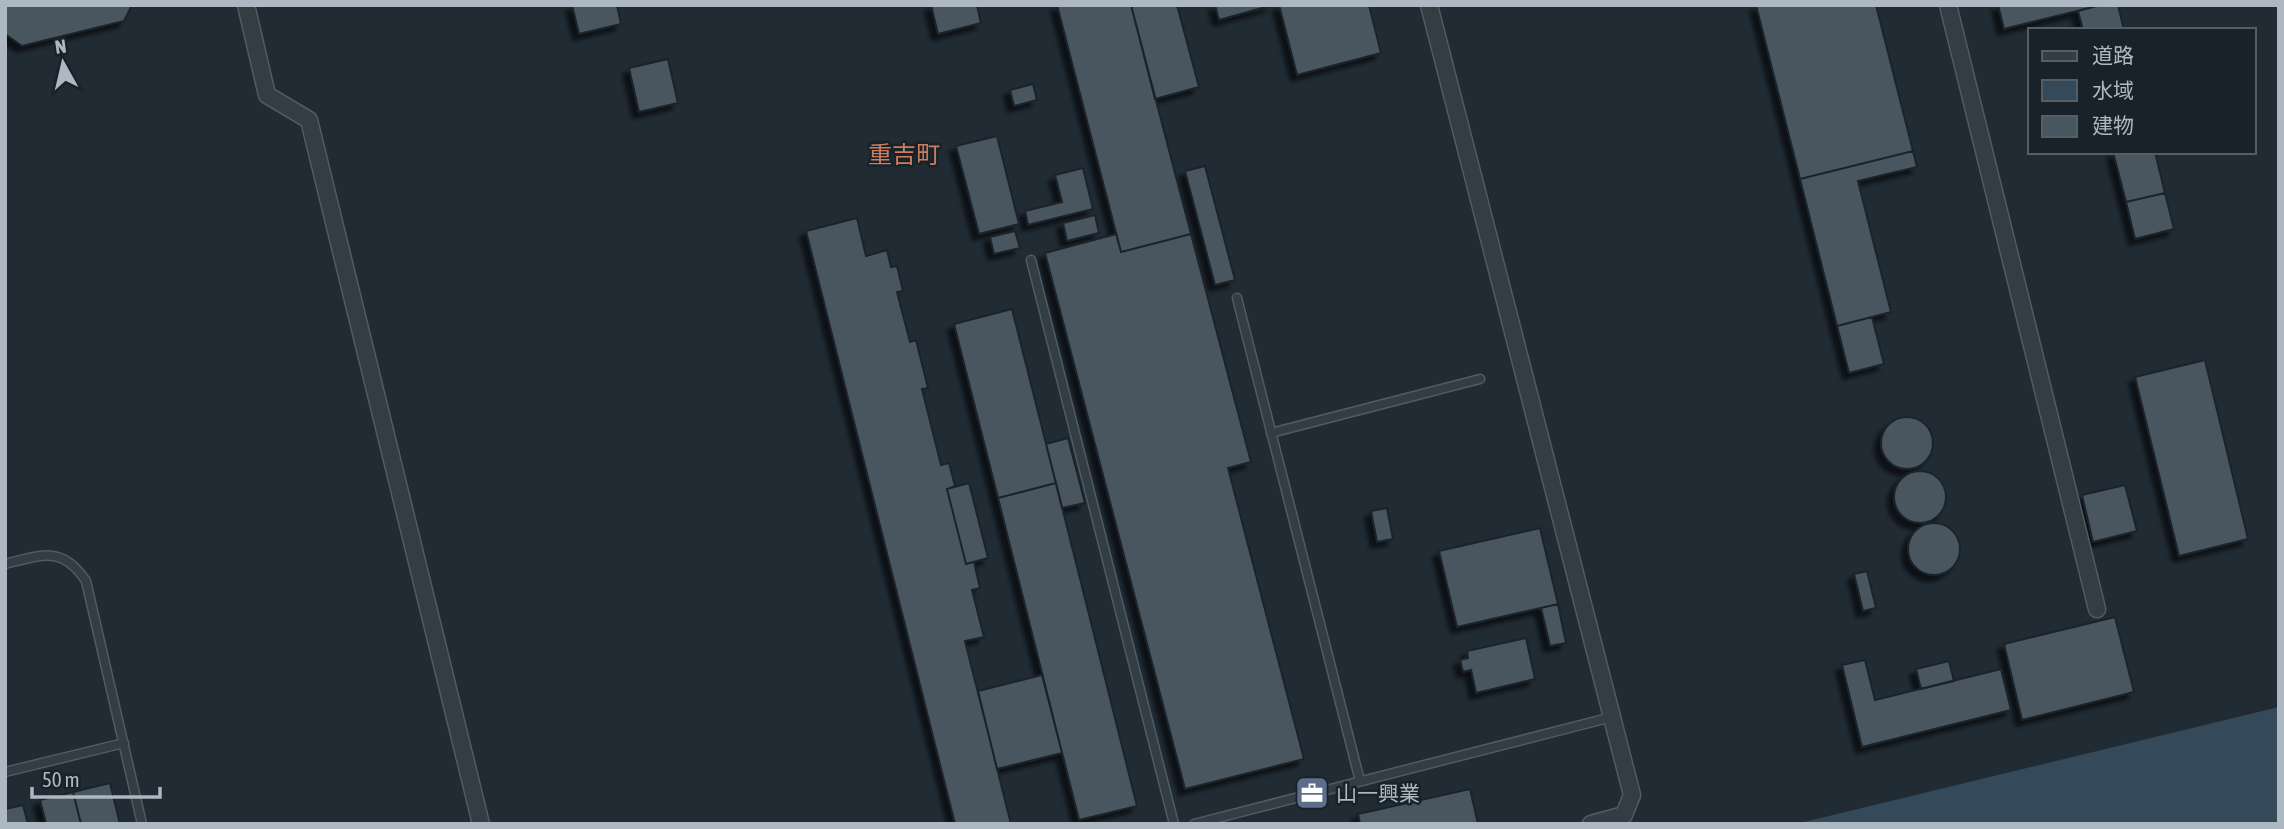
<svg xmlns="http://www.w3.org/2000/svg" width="2284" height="829" viewBox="0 0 2284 829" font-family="'Asap Condensed','Noto Sans JP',sans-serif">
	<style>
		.water { fill: #344a5a }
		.building { fill: #485660; stroke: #1b242b; stroke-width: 2; filter: url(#shadow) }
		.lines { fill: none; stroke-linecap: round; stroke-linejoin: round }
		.lane-casing { stroke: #505b63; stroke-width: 11 }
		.street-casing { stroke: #505b63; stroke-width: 19 }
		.lane { stroke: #333d44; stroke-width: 8 }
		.street { stroke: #333d44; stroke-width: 16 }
		.labels { text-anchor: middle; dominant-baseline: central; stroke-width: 5; stroke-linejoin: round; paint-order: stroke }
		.poi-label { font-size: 21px; fill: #adb8c2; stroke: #192229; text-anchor: start }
		.quarter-label { font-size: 24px; fill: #cc7c5e; stroke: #192229 }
	</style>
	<defs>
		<filter id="shadow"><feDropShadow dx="-6" dy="6" stdDeviation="2" flood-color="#0009"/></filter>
	</defs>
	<rect width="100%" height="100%" fill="#202b34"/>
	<!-- water -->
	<path class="water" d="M2279,707v117h-483z"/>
	<!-- building -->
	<path class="building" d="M5,5h127l-8,16 -102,25 -17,-12z
		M572,5h45l4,19 -42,10z
		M931,5h46l4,18 -43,11z
		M1057,5h74l60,229 -70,18z
		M1131,5h46l22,82 -44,12z
		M1215,5h58l-54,15z
		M1279,5h90l12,48 -84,22z
		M1756,5h120l37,146 -113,28z
		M1998,5h103l-97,24z
		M2101,5h17l6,25h-41l-5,-19z
		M668,59l10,44 -39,9 -10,-44z
		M1033,84l4,16 -23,6 -4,-16z
		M997,136l22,88 -40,10 -23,-88z
		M1913,151l4,16 -59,14 33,131 -54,14 -37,-147z
		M2113,152h42l10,41 -39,9z
		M1205,166l30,114 -20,5 -30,-114z
		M1083,168l10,41 -65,16 -3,-14 37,-9 -7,-27z
		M2165,193l9,36 -39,10 -9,-37z
		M1095,215l4,18 -32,8 -4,-18z
		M857,218l9,38 21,-6 4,17 6,-1 6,25 -6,1 13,50 6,-2 12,48 -6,1 19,76 8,-2 6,23 -8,3 19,75 8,-2 6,26 -8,2 12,47 -19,4 46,183h-56l-149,-593z
		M1015,231l5,17 -26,6 -4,-17z
		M1116,234l5,18 70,-18 60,228 -23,6 76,291 -119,30 -140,-536z
		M1012,309l44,174 -58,15 -44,-174z
		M1872,317l12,47 -35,9 -12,-47z
		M2205,360l43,179 -69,17 -44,-179z
		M1881 443a26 26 0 1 1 52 0a26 26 0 1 1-52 0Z
		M1068,438l17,65 -23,5 -16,-64z
		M1894 497a26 26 0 1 1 52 0a26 26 0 1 1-52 0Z
		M969,483l19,75 -22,6 -19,-75z
		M1056,483l81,323 -58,14 -81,-322z
		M2125,485l12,46 -44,11 -11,-47z
		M1387,508l6,31 -16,3 -6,-31z
		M1908 549a26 26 0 1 1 52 0a26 26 0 1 1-52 0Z
		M1540,528l18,76 -101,23 -18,-76z
		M1867,571l9,37 -13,3 -9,-37z
		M1558,604l8,39 -16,3 -9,-38z
		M2115,617l19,75 -112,28 -18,-76z
		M1526,638l9,41 -59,14 -5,-23 -8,2 -3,-12 8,-2 -1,-7z
		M1865,660l10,40 126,-31 10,41 -149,37 -20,-82z
		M1949,661l5,20 -33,8 -5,-20z
		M1042,675l20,78 -65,16 -19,-78z
		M110,783l10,41h-39l-8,-32z
		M1470,789l8,35h-118l-2,-10z
		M73,792l8,32h-35l-6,-24z
		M23,805l5,19h-23v-15z"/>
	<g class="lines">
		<defs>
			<path id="lane" d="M1031,260l143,564
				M1237,298l123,483
				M1271,433l209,-54
				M5,564c37,-9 57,-19 81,17l56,243
				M5,772l119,-29
				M1194,824l418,-107"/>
			<path id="street" d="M246,5l21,90 42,25 172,704
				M1429,5l203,790 -8,20 -33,9
				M1948,5l149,604"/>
		</defs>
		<!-- lane casing -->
		<use href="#lane" class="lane-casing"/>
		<!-- street casing -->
		<use href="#street" class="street-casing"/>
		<!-- lane -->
		<use href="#lane" class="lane"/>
		<!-- street -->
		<use href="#street" class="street"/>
	</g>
	<!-- icons -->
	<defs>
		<symbol id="office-square" viewBox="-11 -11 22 22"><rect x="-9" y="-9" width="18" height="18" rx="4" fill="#5c6f8a" stroke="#192229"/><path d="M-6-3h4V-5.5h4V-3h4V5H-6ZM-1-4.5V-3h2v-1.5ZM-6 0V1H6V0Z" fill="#fff"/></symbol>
	</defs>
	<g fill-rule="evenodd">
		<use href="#office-square" x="1293" y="774" width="38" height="38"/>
	</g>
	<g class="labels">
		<!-- poi labels -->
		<g class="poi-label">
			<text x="1336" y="793">山一興業</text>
		</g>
		<!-- quarter labels -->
		<g class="quarter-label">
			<text x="904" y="154">重吉町</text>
		</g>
	</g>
	<!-- border -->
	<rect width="2284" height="829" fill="none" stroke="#adb8c2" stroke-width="14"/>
	<!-- legend -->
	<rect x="2028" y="28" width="228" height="126" fill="#192229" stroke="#545e66" stroke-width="2"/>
	<rect x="2042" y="51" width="35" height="10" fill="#333d44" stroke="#545e66" stroke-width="2"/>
	<text x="2092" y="63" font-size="21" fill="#adb8c2">道路</text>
	<rect x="2042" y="80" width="35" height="21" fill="#344a5a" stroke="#545e66" stroke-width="2"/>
	<text x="2092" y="98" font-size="21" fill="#adb8c2">水域</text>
	<rect x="2042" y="116" width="35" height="21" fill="#485660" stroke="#545e66" stroke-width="2"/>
	<text x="2092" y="133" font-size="21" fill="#adb8c2">建物</text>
	<!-- north arrow -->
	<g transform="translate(63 63) rotate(352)" stroke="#192229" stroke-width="5" paint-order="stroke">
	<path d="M0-5L12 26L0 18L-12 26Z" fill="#adb8c2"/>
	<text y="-10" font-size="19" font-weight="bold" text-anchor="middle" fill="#adb8c2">N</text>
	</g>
	<!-- scale -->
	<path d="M32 787v10h128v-10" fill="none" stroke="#adb8c2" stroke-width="3.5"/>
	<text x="42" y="787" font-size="21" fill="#adb8c2" stroke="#192229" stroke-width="5" paint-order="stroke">50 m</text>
</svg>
